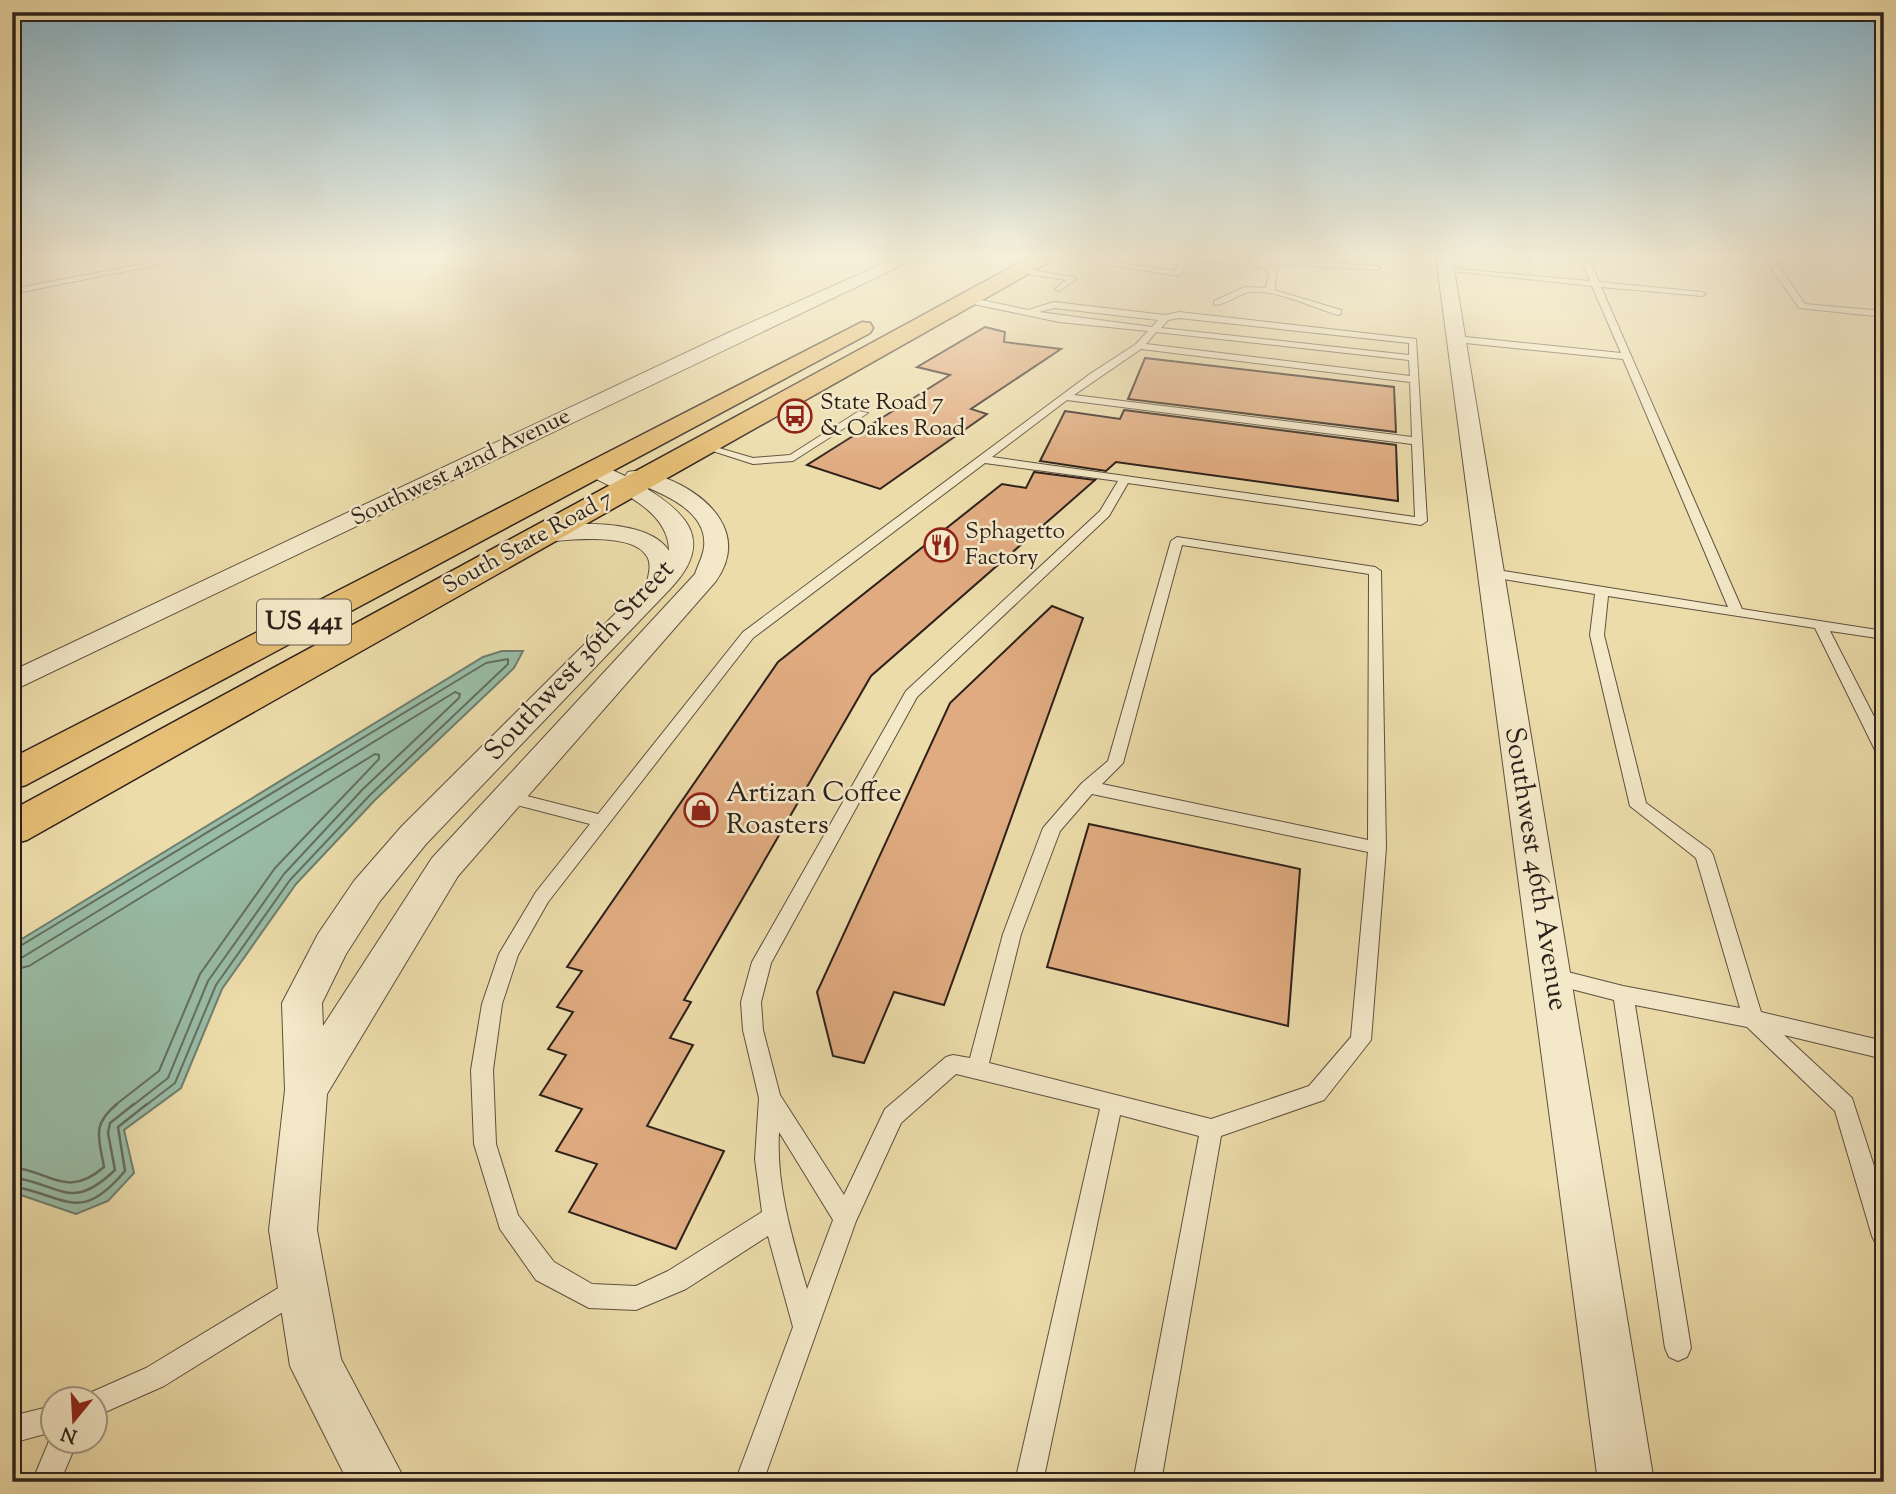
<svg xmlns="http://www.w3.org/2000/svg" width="1896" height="1494" viewBox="0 0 1896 1494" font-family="'Sorts Mill Goudy',serif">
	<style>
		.water { fill: #99bca6; stroke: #6e7e6e; stroke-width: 2 }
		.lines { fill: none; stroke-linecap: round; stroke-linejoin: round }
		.shore-far1 { stroke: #636e60; stroke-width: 2 }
		.shore { stroke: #636e60; stroke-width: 2.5 }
		.building { fill: #e0ab80; stroke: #2d211b; stroke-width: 2 }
		.lane-casing { stroke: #5d503f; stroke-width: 2 }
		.street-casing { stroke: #5d503f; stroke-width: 2 }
		.primary-casing { stroke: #2d211b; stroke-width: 3 }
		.lane { fill: #f3e8c8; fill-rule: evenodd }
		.street { fill: #f3e8c8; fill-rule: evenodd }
		.primary { fill: #e6be75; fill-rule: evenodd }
		.labels { text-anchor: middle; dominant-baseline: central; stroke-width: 5; stroke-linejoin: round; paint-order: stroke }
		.far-poi-label { font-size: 23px; fill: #2d211b; stroke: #f3e8c8; text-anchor: start }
		.far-street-label { font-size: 23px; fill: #2d211b; stroke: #f3e8c8 }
		.shield { fill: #f3e8c8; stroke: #685d4f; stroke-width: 2 }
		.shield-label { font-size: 26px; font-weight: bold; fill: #2d211b }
		.street-label { font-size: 28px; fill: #2d211b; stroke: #f3e8c8 }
		.poi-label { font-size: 28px; fill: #2d211b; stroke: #f3e8c8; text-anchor: start }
	</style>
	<rect width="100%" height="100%" fill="#ecdcaa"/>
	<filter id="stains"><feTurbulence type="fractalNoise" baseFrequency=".00286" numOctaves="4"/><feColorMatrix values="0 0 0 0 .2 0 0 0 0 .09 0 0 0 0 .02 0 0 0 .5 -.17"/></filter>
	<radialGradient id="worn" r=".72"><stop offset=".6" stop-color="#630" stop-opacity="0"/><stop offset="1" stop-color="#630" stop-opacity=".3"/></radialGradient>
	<!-- water -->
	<path class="water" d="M502,651h21l-9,17 -139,132 -79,84 -74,105 -41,99 -57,42 10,43 -26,28 -32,13 -64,-22v-247l471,-288z"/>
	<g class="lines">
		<!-- shore-far1 -->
		<path class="shore-far1" d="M12,951l474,-288 22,-4v5l-138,131 -80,85 -74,105 -41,98 -30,23
			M12,959l11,-2 432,-265 5,2 -1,4 -96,91 -79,85 -76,107 -40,97 -36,28
			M12,970l17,-4 346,-212 4,1v4l-104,109 -75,106 -41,97 -45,35"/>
		<!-- shore -->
		<path class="shore" d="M12,1167c40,5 55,32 92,0 -5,-29 -13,-42 13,-63
			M12,1177c50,8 59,35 103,-7l-7,-37 2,-10 24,-19
			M12,1186c57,11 68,38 113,-15l-7,-44 29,-23"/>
	</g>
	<!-- building -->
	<path class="building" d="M985,327l20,5 -1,10 57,7 -90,60 16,5 -107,75 -73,-24 143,-90 -33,-8z
		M1145,358l249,29 2,45 -268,-33z
		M1124,410l272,35 2,56 -282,-39 -10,9 -66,-10 25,-50 55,8z
		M1034,472l61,8 -224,196 -187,324 7,2 -21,36 23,7 -46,81 77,25 -48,98 -107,-37 28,-48 -41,-13 26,-42 -42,-14 26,-40 -18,-6 25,-37 -16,-5 25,-36 -15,-4 211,-305 224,-178 24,4z
		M1052,606l31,12 -139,387 -50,-13 -30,71 -31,-7 -16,-64 133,-289z
		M1089,824l211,45 -12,157 -241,-59z"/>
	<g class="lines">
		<defs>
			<path id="lane" d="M180,257h16l-184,37v-5z
				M1063,257h19l93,14 6,-14 7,2 -6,15 -4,2z
				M1580,257h8l11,25 103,10 4,2 -4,2 -101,-9 141,322 142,22v8l-54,-8 54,105v21l-8,-5 -61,-124 -207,-32 -4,39 42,168 64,47 3,5 48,157 123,29v18l-100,-24 68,63 32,99v51l-8,-4 -4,-8 -37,-125 -88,-84 -112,-22 56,343 -4,9 -9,4 -9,-4 -4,-9 -51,-348 -62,-16 -7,-2 -3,-6 3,-6 7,-2 71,18 117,22 -44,-150 -66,-52 -40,-171 5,-41 -104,-17 -6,-4 6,-4 237,38 -105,-248 -167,-17 -5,-3 5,-3 165,17 -29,-67 -150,-16 4,-2 144,13z
				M1764,257h8l33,47 79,7v6l-85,-9z
				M1250,258l127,8 4,2 -4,2 -111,-7 11,7 -3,20 67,20v4l-3,1c-25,-7 -62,-26 -87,-23 -13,1 -24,13 -37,13v-4l31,-14 21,1 3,-17 -19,-9z
				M1020,268l53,9 4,2 -18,12 -4,-2 11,-9 -49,-8z
				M967,297l61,13 26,-8 111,13 14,-3 237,27 11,182 -6,4 -293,-42 -19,33 -192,181 -146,266 -10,39 2,28 17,65 64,100 41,-86 61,-52 7,-2 17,3 33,-124 40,-106 39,-45 26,-22 63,-220 6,-4 198,30 6,4 5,277 -15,192 -47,60 -103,36 -60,346h-28l66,-346 -79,-21 -77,367h-28l85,-373 -144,-35 -55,49 -45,98 -93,261h-28l58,-155 -25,-91 -82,53 -50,21 -47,-2 -53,-28 -36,-51 -26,-85 -3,-74 11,-66 17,-50 37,-62 54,-68 -89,-23 -2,-4 2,-4 6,-2 91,23 145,-182 347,-258 46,-30 12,-13 -89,-9 -95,-20v-4zM1054,308l104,12 -6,7 -113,-15zM1179,318l230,25v12l-248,-27 7,-8zM1156,332l253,28 1,16 -264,-32zM1141,349l269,33 2,55 -338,-42zM1067,400l345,44 3,73 -423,-60zM985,463l133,18 -18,30 -194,180 -154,271 -11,40 2,28 16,68 -4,61 7,53 -94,59 -32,15 -44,-2 -38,-22 -36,-47 -22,-71 -3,-74 9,-66 16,-49 30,-53 205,-264zM1182,545l187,29 -1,266 -266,-56 21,-21zM1092,794l276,58 -17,185 -42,49 -98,33 -222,-56 32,-129 39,-103zM779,1132l54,88 -26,69c-15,-52 -31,-103 -28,-157z
				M859,411l9,2 -75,48 -40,3 -56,-18 5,-3 51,15 37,-3z
				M298,1276l9,3 3,9 -3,9 -143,89 -70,31v-17h-11l2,-5 61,-27z
				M52,1406v26l-40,11v-27z
				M52,1434v8h25l-17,40h-28z"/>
			<path id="street" d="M898,257h21l-907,434v-20l718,-339z
				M1436,257h16l202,1225h-56z
				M595,462l30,14 3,-4c12,-3 25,2 37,6 44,17 84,56 51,103l-258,295 -131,218 -10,136 24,129 65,123h-58l-58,-116 -21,-136 16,-140 -3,-87 36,-69 36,-53 48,-55 245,-244c2,-9 5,-19 -1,-27 -16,-23 -78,-15 -103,-13l-9,-2 -3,-5 3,-5c34,-9 115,-12 135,21 0,-41 -51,-60 -82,-77l-3,-5 3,-5zM641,485c26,10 67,28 63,62 -1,9 -6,18 -9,27l-263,284 -109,168 -1,-23 24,-49 34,-53 46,-57 245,-256c44,-47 17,-75 -30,-103z"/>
			<path id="primary" d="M1030,257h23l-2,4 -1024,579 -15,4v-34z
				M862,322l8,1 3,5 -3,5 -844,452 -14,4v-31z"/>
		</defs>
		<!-- lane casing -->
		<use href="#lane" class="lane-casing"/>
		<!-- street casing -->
		<use href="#street" class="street-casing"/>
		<!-- primary casing -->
		<use href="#primary" class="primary-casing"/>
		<!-- lane -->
		<use href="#lane" class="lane"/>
		<!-- street -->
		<use href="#street" class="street"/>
		<!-- primary -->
		<use href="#primary" class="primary"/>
	</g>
	<!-- sky -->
	<linearGradient id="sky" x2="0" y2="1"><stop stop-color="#88b7ce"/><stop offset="0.55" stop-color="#f6efd9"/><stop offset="1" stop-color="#f6efd9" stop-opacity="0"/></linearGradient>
	<rect width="1896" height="466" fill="url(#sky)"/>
	<!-- icons -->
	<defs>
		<symbol id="bus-ring" viewBox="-11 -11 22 22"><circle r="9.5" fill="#f3e8c8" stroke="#8f2418" stroke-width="1.5"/><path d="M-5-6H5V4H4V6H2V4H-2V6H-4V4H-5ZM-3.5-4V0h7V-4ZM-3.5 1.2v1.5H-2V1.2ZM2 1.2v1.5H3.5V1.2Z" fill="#8f2418"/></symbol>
		<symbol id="restaurant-ring" viewBox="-11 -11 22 22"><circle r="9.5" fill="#f3e8c8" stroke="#8f2418" stroke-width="1.5"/><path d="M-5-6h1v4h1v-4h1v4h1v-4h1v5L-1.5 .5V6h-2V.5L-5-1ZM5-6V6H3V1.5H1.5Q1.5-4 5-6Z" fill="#8f2418"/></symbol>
		<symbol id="shop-ring" viewBox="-11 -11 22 22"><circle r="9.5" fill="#f3e8c8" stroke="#8f2418" stroke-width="1.5"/><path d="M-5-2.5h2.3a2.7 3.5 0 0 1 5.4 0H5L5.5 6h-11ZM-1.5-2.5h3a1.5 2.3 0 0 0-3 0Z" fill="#8f2418"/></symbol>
	</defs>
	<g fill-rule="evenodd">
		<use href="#bus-ring" x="776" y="397" width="38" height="38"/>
		<use href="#restaurant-ring" x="922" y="526" width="38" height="38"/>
		<use href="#shop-ring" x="682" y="791" width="38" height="38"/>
	</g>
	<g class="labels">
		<!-- far-poi labels -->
		<g class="far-poi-label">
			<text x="820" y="403">State Road 7<tspan x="820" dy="26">&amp; Oakes Road</tspan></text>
			<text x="965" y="532">Sphagetto<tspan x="965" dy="26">Factory</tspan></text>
		</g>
		<!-- far-street labels -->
		<g class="far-street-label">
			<text transform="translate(461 468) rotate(-26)">Southwest 42nd Avenue</text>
			<text transform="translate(528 543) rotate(-29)">South State Road 7</text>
		</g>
		<!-- shield labels -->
		<rect class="shield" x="257" y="599.5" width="94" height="45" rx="5"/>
		<g class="shield-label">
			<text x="304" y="622">US 441</text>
		</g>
		<!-- street labels -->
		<g class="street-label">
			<text transform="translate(580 661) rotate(-47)">Southwest 36th Street</text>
			<text transform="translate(1535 869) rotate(81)">Southwest 46th Avenue</text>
		</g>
		<!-- poi labels -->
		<g class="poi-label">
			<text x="726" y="794">Artizan Coffee<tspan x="726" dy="32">Roasters</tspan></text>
		</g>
	</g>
	<!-- margin -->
	<rect width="1896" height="1494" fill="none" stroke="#ecdcaa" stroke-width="42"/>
	<rect x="14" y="14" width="1868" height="1466" fill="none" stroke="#2d211b" stroke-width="3.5"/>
	<rect x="21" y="21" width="1854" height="1452" fill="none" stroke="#2d211b" stroke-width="2"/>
	<!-- north arrow -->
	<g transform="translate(74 1420) rotate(198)"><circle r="33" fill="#f3e8c8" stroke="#a49883" stroke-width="2"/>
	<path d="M0-5L12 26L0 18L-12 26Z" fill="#8f2418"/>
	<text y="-10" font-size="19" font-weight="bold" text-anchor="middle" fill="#2d211b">N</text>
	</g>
	<rect width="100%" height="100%" filter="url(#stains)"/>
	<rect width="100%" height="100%" fill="url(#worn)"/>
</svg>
